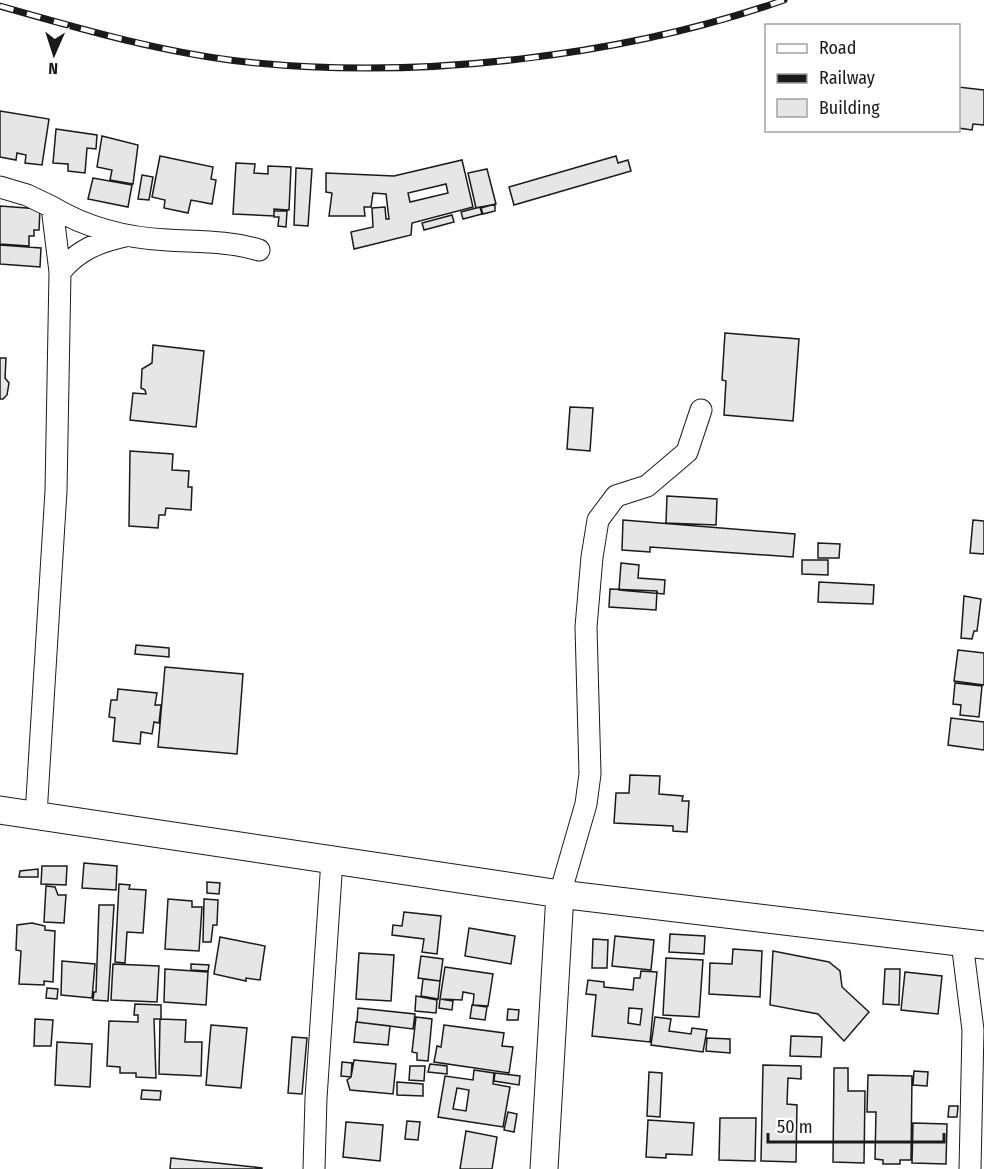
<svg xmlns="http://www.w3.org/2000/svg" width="984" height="1169" viewBox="0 0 984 1169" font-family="'Fira Sans Condensed',sans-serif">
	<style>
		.building { fill: #e6e6e6; stroke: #1a1a1a; stroke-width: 1.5; fill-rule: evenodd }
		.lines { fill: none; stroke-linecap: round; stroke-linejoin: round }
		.minor-casing { stroke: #1a1a1a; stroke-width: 23 }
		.tertiary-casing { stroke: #1a1a1a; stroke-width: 29 }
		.minor { stroke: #fff; stroke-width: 21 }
		.tertiary { stroke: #fff; stroke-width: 27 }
		.rail-casing { stroke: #1a1a1a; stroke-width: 7 }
		.rail { stroke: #fff; stroke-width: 4.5; stroke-dasharray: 14; stroke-linecap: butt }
	</style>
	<rect width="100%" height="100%" fill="#fff"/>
	<!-- building -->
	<path class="building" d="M958,87l26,3v35l-11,-1 -1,6 -14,-2z
		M0,111l49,8 -7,46 -17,-2 1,-8 -9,-2 -1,7 -16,-3z
		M56,129l41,6 -1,14 -9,-1 -2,25 -17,-2v-7l-15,-1z
		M102,136l36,9 -5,39 -23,-4 2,-10 -15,-3z
		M160,156l53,11 -2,12 5,1 -4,24 -21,-4 -3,13 -24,-5 1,-8 -13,-3z
		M616,156l2,7 10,-3 3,11 -117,34 -5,-18z
		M462,160l11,47 -61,16 -1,12 -57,14 -3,-17 22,-5 -1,-19 13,-1 1,12h3l-3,-25 -13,-1 -2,14h-7l1,9h-36l3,-23 -6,-1v-19l68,3zM446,184l2,9 -38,9 -2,-9z
		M236,163l19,1 -1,9 14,1v-8l23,1 -2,43 -15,-1v7l-41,-2z
		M296,168l16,1 -4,57 -14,-1z
		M487,169l9,35 -20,4 -8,-35z
		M142,175l11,2 -4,23 -11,-1z
		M93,178l39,7 -4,22 -40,-8z
		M495,204v7l-12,3 -2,-6z
		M0,206l40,3 -1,21h-5v6h-5v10l-29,-2z
		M480,207l2,7 -19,5 -2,-7z
		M274,211h13l-1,16 -8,-1 1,-9h-5z
		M452,215l2,7 -30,8 -2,-7z
		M0,245l41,3 -1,19 -40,-3z
		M725,333l74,6 -6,82 -69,-6 2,-34 -4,-1z
		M153,345l51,6 -8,76 -66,-7 3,-27 13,1 -1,-4 -4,-2 1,-19 10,-6z
		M0,358h6l-1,20 4,5 -2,12 -4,4h-3z
		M570,407l23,1 -3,43 -23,-2z
		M130,451l43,3 -1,16 17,1 -1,16h4l-1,23 -25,-2 -1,7h-6l-1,13 -29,-2z
		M667,496l50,3 -1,26 -50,-2z
		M623,520l172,14 -2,23 -143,-10v5l-28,-2z
		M973,520l11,1v33l-14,-1z
		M818,543l22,1 -1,14h-21z
		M802,560h26v15l-26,-1z
		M621,563l18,2 -1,13 27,2 -1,14 -45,-4z
		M819,582l55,3 -1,19 -55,-2z
		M610,589l47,2 -1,19 -47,-3z
		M964,596l17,3 -4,32h-3l-2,8 -11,-1z
		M136,645l33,3v9l-34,-3z
		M958,650l26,3v32l-30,-4z
		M165,667l78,7 -6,80 -79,-7z
		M955,683l27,3 -3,31 -19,-2 1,-10 -8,-1z
		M118,689l39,4 -2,12h6l-2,18 -5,-1 -2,12 -11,-2 -1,12 -27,-3 2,-23 -6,-1 2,-17h6z
		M951,718l33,4v28l-36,-5z
		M630,775l30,1 -1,18 24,2 -1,5h7l-2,31 -14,-1v-5l-59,-3 2,-30h13z
		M84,863l33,3 -1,24 -34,-2z
		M42,866h25l-1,19 -25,-1z
		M38,869v8h-19l1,-6z
		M207,882l13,1 -1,11 -12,-1z
		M119,884l11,1 -1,4 17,1 -3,43 -16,-1 -2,31 -10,-1z
		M46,886l9,1 3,8h8l-2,28 -20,-1z
		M168,899l24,2v6h10l-3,44 -34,-2z
		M204,899l14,1 -1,25h-4l-2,17h-8z
		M99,905h15l-6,96 -15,-1 1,-8h2z
		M404,912l37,4 -4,38 -15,-2 2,-13 -32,-4 1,-10 9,1z
		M32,923l13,3v4l10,1 -2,51 -9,-1v4l-25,-1 2,-33 -5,-1 1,-25z
		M469,928l46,8 -4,28 -46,-8z
		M670,934l35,2 -1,18 -35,-2z
		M615,936l39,4 -3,30 -39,-4z
		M220,937l45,9 -5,34 -14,-2v3l-32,-7z
		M593,939l15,1 -1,28h-15z
		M733,949l29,2 -2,46 -51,-3 1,-31 22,1z
		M773,951l56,11 11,9 2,16 27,25 -25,29 -26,-27 -48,-9z
		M359,953l35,2 -3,46 -35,-2z
		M421,956l22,3 -3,22 -22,-3z
		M666,958l37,2 -4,57 -36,-2z
		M62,961l33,3 -3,34 -31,-3z
		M113,964l46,2 -2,36 -46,-2z
		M191,964l18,1 -1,6 -17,-1z
		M445,967l48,7 -5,32 -15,-1 1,-11 -11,-2 -1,8 -22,-1z
		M165,969l43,3 -2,33 -42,-3z
		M885,969h15l-1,36 -16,-1z
		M641,971l16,1 -7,70 -58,-6 4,-41 -10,-1 2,-14 16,2v5l29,3 1,-12h6zM629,1008l13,1 -2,16 -12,-2z
		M905,972l37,4 -4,38 -37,-4z
		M423,979l17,2 -2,18 -17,-3z
		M47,988l11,1 -1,10 -11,-1z
		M416,996l21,4 -1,13 -21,-2z
		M440,999l13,2 -1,9 -13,-2z
		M135,1004l26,1v14h-7l2,59 -20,-1v-4h-16v-6l-13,-1 2,-45 29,1v-7h-4z
		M472,1005l15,2 -2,13 -15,-2z
		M358,1008l57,6 -2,15 -56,-7z
		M508,1009l11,1 -1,10h-11z
		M416,1017l16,2 -4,42 -11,-1v-7l-5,-1z
		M655,1017l16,2 -2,12 22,3 1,-6 15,2 -4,22 -52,-7z
		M35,1019l18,1 -2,26h-17z
		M160,1019l26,1 -1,22h17l-1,34 -42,-2z
		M356,1022l34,4 -2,19 -34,-3z
		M211,1025l36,3 -6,60 -35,-3z
		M444,1025l60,8 -2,13 11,1 -4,26 -75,-11 3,-16 4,1z
		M791,1036l31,1 -1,20 -31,-1z
		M292,1037l15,1 -5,56 -14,-1z
		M707,1038l23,1v14l-24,-2z
		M57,1042l35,2 -2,43 -35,-2z
		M354,1060l42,4 -3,30 -43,-4 -3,-10 4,-3z
		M342,1062l10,1 -1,14 -10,-1z
		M430,1064l17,2v8l-19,-2z
		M763,1065l38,1v13l-13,-1 -1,26 10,1 -1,57 -35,-1z
		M410,1066h15l-1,15 -15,-1z
		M834,1068h14v23h17l-1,72 -31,-1z
		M474,1070l20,3 -1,11 17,3 -7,40 -65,-10 7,-41 28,4zM457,1088l12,2 -3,21 -13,-2z
		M914,1071l14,1 -1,14 -14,-1z
		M649,1072l13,1 -2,44 -13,-1z
		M495,1073l25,3 -1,9 -25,-4z
		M868,1075l44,1 -1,84h-11v4h-17v-4l-8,-1 1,-47h-9z
		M397,1082l26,2v12l-26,-1z
		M142,1090l19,1 -1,9 -19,-1z
		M949,1106h9l-1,11h-9z
		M508,1112l9,2 -3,18 -10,-2z
		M720,1118h36l-1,43 -36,-1z
		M648,1120l46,3 -2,32 -26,-1v4l-20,-1z
		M407,1121l13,1 -2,18 -13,-1z
		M346,1122l37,3 -3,36 -37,-4z
		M913,1123l34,1 -1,40 -34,-1z
		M466,1131l31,6 -5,32h-32z
		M171,1158l91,10v1h-92z"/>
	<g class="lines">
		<defs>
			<path id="minor" d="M0,187l27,8 25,12 8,65 -4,219 -20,324
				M52,207c35,21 74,31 115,33 32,2 62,1 92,10
				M60,272c18,-22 38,-30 65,-36
				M560,894l26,-90 4,-30 -4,-147 6,-70 6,-37 18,-24 31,-10 40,-34 14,-42
				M962,942l11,88 -3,139
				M314,1169l2,-71 16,-238"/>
			<path id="tertiary" d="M0,810l560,84 424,51
				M544,1169l16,-275"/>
		</defs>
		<!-- minor casing -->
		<use href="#minor" class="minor-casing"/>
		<!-- tertiary casing -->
		<use href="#tertiary" class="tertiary-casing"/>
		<!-- minor -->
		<use href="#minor" class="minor"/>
		<!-- tertiary -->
		<use href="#tertiary" class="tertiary"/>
		<defs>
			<path id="rail" d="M0,6c81,23 163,47 247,56 171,18 375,-5 537,-62"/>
		</defs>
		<!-- rail casing -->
		<use href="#rail" class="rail-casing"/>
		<!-- rail -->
		<use href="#rail" class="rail"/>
	</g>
	<!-- legend -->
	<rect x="765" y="24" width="195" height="108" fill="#ffffff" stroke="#a3a3a3" stroke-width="1.5"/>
	<rect x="777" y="44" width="30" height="9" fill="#ffffff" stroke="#a3a3a3" stroke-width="1.5"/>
	<text x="819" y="54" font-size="18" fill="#1a1a1a">Road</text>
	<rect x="777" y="74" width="30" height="9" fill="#1a1a1a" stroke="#a3a3a3" stroke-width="1.5"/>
	<text x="819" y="84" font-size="18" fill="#1a1a1a">Railway</text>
	<rect x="777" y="99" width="30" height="18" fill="#e6e6e6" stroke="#a3a3a3" stroke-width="1.5"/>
	<text x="819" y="114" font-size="18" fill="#1a1a1a">Building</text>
	<!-- north arrow -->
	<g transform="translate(54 54) rotate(183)" stroke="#ffffff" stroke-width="4.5" paint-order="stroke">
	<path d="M0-4.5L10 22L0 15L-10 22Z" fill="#1a1a1a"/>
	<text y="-9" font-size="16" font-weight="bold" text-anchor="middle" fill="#1a1a1a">N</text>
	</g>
	<!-- scale -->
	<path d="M768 1133v9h176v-9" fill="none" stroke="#1a1a1a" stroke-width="3"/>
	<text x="777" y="1133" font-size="18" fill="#1a1a1a" stroke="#ffffff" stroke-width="4.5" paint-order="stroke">50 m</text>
</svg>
